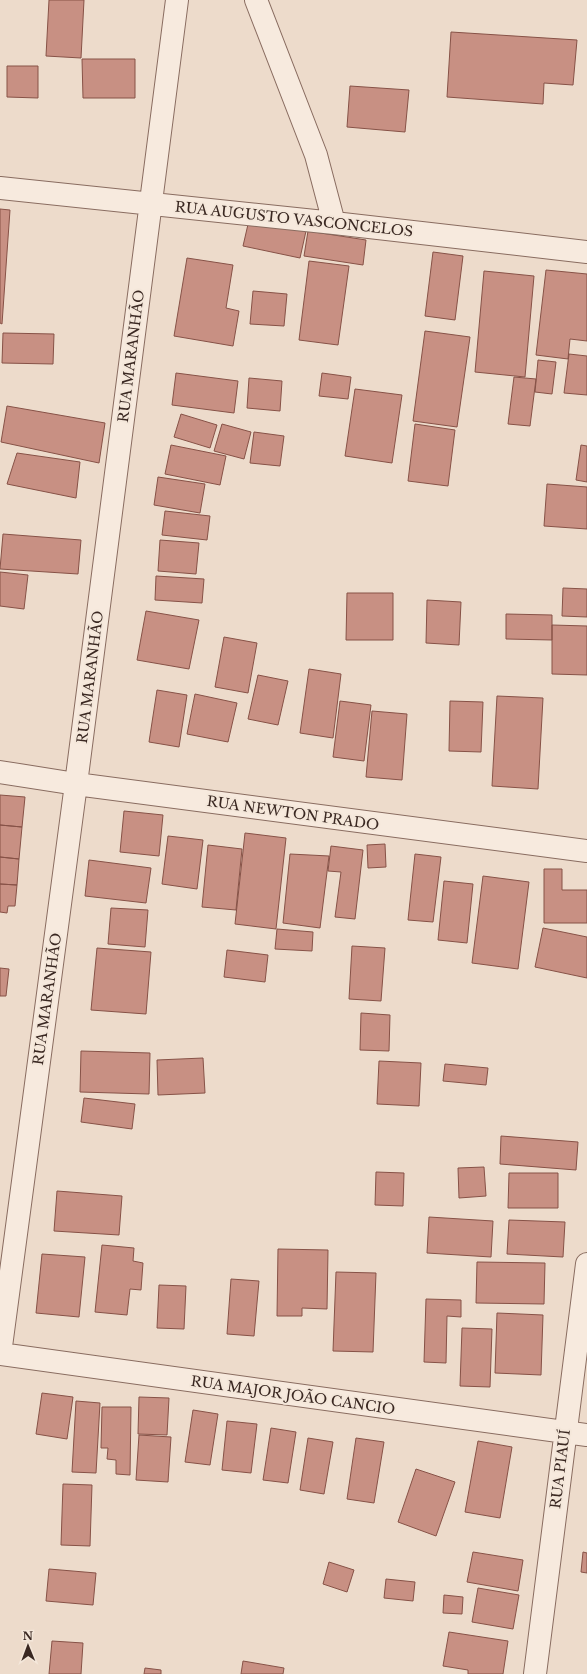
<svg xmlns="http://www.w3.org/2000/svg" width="587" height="1674" viewBox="0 0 587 1674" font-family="'Libre Baskerville',serif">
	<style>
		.building { fill: #c89083; stroke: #875247 }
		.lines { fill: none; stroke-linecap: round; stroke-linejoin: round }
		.minor-casing { stroke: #896c60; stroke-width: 24 }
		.minor { stroke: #f7eade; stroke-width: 22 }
		.labels { text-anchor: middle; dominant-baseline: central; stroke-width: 4; stroke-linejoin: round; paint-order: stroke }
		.street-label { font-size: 14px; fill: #3a2822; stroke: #f4e7da }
	</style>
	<rect width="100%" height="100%" fill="#eddbcb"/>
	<!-- building -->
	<path class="building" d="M49,0h35l-3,58 -35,-2z
		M451,32l126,8 -4,45 -29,-2 -1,21 -96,-7z
		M82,59h53v39h-52z
		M7,66h31v32l-31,-1z
		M350,86l59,4 -4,42 -58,-5z
		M0,209l10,1 -8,114 -2,-1z
		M249,220l57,11 -6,27 -57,-12z
		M308,231l58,9 -3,25 -59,-9z
		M433,252l30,4 -8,64 -30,-4z
		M187,258l46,7 -7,43 13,3 -6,35 -59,-10z
		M309,261l40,5 -11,79 -39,-5z
		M546,270l41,4v67l-17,-2 -2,20 -32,-4z
		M484,271l50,5 -9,101 -50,-5z
		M253,291l34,3 -3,32 -34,-2z
		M425,331l45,6 -13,90 -44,-6z
		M3,333l51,1 -1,30 -51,-1z
		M569,354l18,2v39l-23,-2z
		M538,360l18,2 -4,32 -17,-2z
		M176,373l62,8 -4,32 -62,-8z
		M322,373l29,4 -3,22 -29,-3z
		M514,377l22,2 -6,47 -22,-2z
		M249,378l33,3 -2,30 -33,-3z
		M355,389l47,6 -10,68 -47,-7z
		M7,406l98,17 -6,40 -98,-21z
		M181,414l36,11 -7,23 -36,-11z
		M222,424l29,8 -7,27 -30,-8z
		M415,424l40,6 -7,56 -40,-5z
		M254,432l30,4 -4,30 -30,-3z
		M171,445l55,11 -6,29 -55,-11z
		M581,445l6,1v36l-11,-2z
		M17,453l63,9 -4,36 -69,-14z
		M158,477l47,7 -5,29 -46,-8z
		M547,484l40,3v42l-43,-3z
		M165,511l45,5 -3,24 -45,-5z
		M3,534l78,6 -3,34 -78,-5z
		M160,540l39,3 -3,31 -38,-3z
		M0,572l28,3 -4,34 -24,-3z
		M156,576l48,3 -2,24 -47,-3z
		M563,588l24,1v28l-25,-1z
		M347,593h46v47h-47z
		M427,600l34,2 -2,43 -33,-2z
		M146,611l53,9 -10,49 -52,-9z
		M506,614l46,1v25l-46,-1z
		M552,625l35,1v49l-35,-1z
		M224,637l33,6 -9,50 -33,-6z
		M309,669l32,5 -8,64 -33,-5z
		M258,675l30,6 -10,44 -30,-6z
		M157,690l30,5 -8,52 -30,-5z
		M195,694l42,9 -9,39 -41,-8z
		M497,696l46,2 -5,91 -46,-3z
		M340,701l31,4 -7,56 -31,-4z
		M450,701l33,1 -2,50 -32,-1z
		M372,711l35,3 -5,66 -36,-3z
		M0,795l25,2 -3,30 -22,-2z
		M124,811l39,4 -4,41 -39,-4z
		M0,825l22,2 -3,32 -19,-2z
		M245,833l41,5 -10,91 -41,-5z
		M168,836l35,4 -6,49 -35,-5z
		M385,844l1,23 -18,1 -1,-23z
		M208,845l34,4 -6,61 -34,-3z
		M331,846l32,4 -8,69 -20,-2 6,-45 -13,-1z
		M290,854l39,2 -9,72 -37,-5z
		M415,854l26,3 -8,65 -25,-2z
		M0,857l19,2 -2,26 -17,-1z
		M89,860l62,8 -5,35 -61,-7z
		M544,869h18v21h25v33h-43z
		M483,876l46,6 -11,87 -46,-6z
		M444,881l29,3 -6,59 -29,-3z
		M0,884l17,1 -2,21h-7l-1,7 -7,-1z
		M111,908l37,2 -3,37 -37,-3z
		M543,928l44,9v41l-52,-11z
		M277,929l36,3 -1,19 -37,-2z
		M352,946l33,2 -4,53 -32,-2z
		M97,948l54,4 -5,62 -55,-4z
		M227,950l41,5 -3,27 -41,-5z
		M0,968l9,1 -3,27h-6z
		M361,1013l29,2 -1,36 -29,-1z
		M81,1051l69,2 -1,41 -69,-2z
		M203,1058l2,35 -47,2 -1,-35z
		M379,1061l42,2 -2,43 -42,-2z
		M445,1064l43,4 -2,17 -43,-4z
		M84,1098l51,6 -3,25 -51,-7z
		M501,1136l77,6 -2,28 -76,-6z
		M484,1167l2,29 -27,2 -1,-30z
		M376,1172l28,1 -1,33 -28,-1z
		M509,1173h49v35h-50z
		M57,1191l65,5 -3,39 -65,-4z
		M429,1217l64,4 -2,36 -64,-4z
		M509,1220l56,2 -2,35 -56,-3z
		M102,1245l32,3 -1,13 10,2 -2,27 -11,-1 -3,26 -32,-3z
		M278,1249l50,1 -1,59 -25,-1v8h-25z
		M42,1254l43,3 -6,60 -43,-4z
		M477,1262l68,1 -1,41 -68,-1z
		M336,1272l40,1 -3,79 -40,-1z
		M231,1279l28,2 -5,55 -27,-2z
		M159,1285l27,1 -2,43 -27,-1z
		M426,1299l35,1v17l-14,-1 -1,47 -22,-1z
		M497,1313l46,2 -2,60 -46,-2z
		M462,1328l30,1 -2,58 -30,-1z
		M42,1393l31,4 -6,42 -31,-5z
		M139,1397l30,1 -2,37 -29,-1z
		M76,1401l24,2 -4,70 -24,-1z
		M102,1407h29l-1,68 -14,-1v-14l-9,-1 1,-11h-7z
		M193,1410l25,4 -8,51 -25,-3z
		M227,1421l30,3 -6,49 -29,-3z
		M271,1428l25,4 -8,51 -25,-3z
		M139,1435l32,2 -3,45 -32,-2z
		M308,1438l25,4 -9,52 -24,-4z
		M356,1438l28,4 -10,61 -27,-4z
		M478,1441l34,6 -12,71 -35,-6z
		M416,1469l39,13 -19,54 -38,-14z
		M63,1484l29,1 -2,61 -29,-1z
		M473,1552l50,8 -5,31 -51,-9z
		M583,1552l4,1v20l-6,-1z
		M329,1562l25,8 -7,22 -24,-8z
		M49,1569l47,4 -3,32 -47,-4z
		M386,1579l29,3 -2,19 -29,-3z
		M478,1588l41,7 -6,34 -41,-7z
		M444,1595l19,2 -1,17 -19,-1z
		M449,1632l59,9 -5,33h-35v-4l-25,-4z
		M52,1641l31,2 -2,31h-32z
		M243,1661l41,7 -1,6h-42z
		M145,1668l16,2v4h-17z"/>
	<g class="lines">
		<defs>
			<path id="minor" d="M256,0l60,155 18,68
				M0,188l334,35 253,29
				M0,772l76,12 511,67
				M0,1354l76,-570 101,-784
				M0,1354l587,81
				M535,1674l52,-410"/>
		</defs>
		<!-- minor casing -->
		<use href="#minor" class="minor-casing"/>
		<!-- minor -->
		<use href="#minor" class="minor"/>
	</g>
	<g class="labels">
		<!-- street labels -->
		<g class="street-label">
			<text transform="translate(294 219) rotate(6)">RUA AUGUSTO VASCONCELOS</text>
			<text transform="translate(131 356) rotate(-83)">RUA MARANHÃO</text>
			<text transform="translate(90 677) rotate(-83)">RUA MARANHÃO</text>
			<text transform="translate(293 813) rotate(8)">RUA NEWTON PRADO</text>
			<text transform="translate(47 999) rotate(-82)">RUA MARANHÃO</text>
			<text transform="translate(293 1395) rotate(8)">RUA MAJOR JOÃO CANCIO</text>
			<text transform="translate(560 1469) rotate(-83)">RUA PIAUÍ</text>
		</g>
	</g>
	<!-- north arrow -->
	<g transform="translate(28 1646) rotate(359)" stroke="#f4e7da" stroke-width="3" paint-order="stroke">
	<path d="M0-3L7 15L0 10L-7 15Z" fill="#3a2822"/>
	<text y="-6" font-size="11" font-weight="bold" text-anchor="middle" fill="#3a2822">N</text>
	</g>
</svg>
